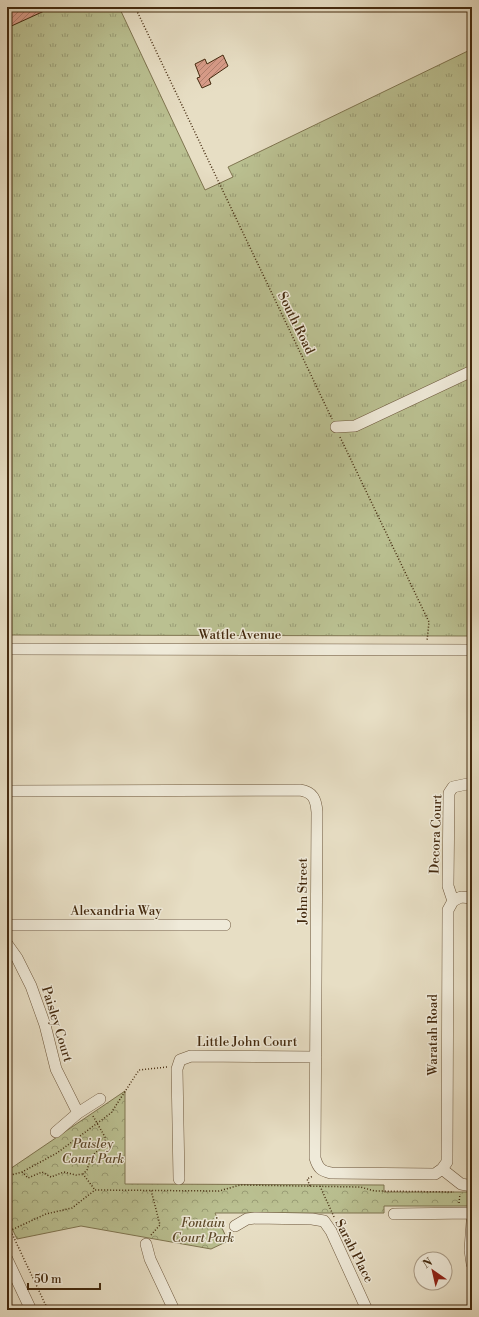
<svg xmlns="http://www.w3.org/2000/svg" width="479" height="1317" viewBox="0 0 479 1317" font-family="'Libre Bodoni',serif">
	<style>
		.grass { fill: url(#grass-tufts); stroke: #7f7550 }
		.park { fill: url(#park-crowns); stroke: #7f7550 }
		.building { fill: url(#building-hatch); stroke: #442a0f }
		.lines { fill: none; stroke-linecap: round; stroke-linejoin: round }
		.street-casing { stroke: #6d573c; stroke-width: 12 }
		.path { stroke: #442a0f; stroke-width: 1.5; stroke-dasharray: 1 2; stroke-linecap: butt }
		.street { stroke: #efead9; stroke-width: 11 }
		.labels { text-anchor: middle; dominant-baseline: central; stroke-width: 3; stroke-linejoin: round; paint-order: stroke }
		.street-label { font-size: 13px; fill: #442a0f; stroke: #efead9 }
		.park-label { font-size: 13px; font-style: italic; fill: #5c4829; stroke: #efead9 }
	</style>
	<defs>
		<pattern id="grass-tufts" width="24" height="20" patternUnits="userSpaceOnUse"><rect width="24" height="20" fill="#bac091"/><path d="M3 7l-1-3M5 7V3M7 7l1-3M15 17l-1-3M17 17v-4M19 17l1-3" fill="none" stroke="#999c75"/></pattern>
		<pattern id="park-crowns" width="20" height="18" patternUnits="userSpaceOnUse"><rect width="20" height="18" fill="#bac091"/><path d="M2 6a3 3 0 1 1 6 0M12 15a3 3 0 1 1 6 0" fill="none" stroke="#999c75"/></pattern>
		<pattern id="building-hatch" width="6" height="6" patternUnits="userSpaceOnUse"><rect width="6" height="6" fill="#d89c89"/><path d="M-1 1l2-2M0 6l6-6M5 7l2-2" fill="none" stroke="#b17f6e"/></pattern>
	</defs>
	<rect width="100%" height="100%" fill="#e7dec4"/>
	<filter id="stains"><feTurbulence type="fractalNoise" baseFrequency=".005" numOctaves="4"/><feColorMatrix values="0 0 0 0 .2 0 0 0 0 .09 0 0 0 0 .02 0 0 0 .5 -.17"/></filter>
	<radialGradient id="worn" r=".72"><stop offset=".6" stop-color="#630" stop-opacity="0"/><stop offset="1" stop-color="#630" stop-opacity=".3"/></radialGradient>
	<!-- grass -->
	<path class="grass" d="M7,7h112l86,183 28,-13 -5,-10 244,-118v587l-465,-1z"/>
	<!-- park -->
	<path class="park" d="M125,1091v93l259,1v7h88v14h-88v7h-169l13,28 -17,8 -130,-23 -64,13 -10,-21v-47z"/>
	<!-- building -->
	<path class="building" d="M7,7h46l-46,21z
		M223,55l5,11 -19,13 2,5 -9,4 -5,-10 3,-1 -5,-13 10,-5 2,5z"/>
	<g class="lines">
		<defs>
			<path id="street" d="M336,427l19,-1 117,-55
				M7,649l465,1
				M7,791l293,-1c13,2 16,9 17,22l-2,346c3,10 6,13 16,15l104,1 7,-5 5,-7 1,-252 5,-9
				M453,901l-5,-15 1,-93 4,-6 19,-4
				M453,901l8,-4 11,1
				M7,925h218
				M7,944l10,14 14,28 14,39 11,44 22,44
				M56,1132l22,-19 22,-14
				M442,1169l19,15 11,2
				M179,1179l-2,-110 3,-9 11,-4 125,1
				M394,1214l78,-1
				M472,1222l-2,28 2,14
				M235,1226l12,-7 8,-1 57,1 12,2 7,10 36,79
				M146,1244l4,15 24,51
				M7,1259l24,51"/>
		</defs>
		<!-- street casing -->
		<use href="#street" class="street-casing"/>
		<!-- path -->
		<path class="path" d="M135,7l197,412
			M340,437l89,185 -2,19
			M93,1116l12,21v7l-14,13 -4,13 -4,4 12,16
			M22,1172l6,6 14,-6 9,5 13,-5 12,3 6,-1
			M7,1176l15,-4 35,-19 54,-40 28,-43 28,-3
			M310,1186l-3,-7 6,-3
			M320,1186l14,31
			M459,1203l1,-9
			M7,1223l41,87
			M7,1232l39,-18 26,-6 23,-18 124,1 21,-6 120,2 15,4 79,1
			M151,1235l9,-10 -9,-35"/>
		<!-- street -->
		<use href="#street" class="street"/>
	</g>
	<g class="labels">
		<!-- street labels -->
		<g class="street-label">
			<text transform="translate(296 323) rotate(64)">South Road</text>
			<text x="240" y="635">Wattle Avenue</text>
			<text transform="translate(436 834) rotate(-88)">Decora Court</text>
			<text transform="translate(303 891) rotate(-90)">John Street</text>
			<text x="116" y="911">Alexandria Way</text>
			<text transform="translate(57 1024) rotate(73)">Paisley Court</text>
			<text transform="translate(433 1035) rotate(-90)">Waratah Road</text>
			<text x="247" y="1042">Little John Court</text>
			<text transform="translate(354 1251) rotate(63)">Sarah Place</text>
		</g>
		<!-- park labels -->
		<g class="park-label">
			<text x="93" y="1144">Paisley<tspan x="93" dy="15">Court Park</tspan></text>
			<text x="203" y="1223">Fontain<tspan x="203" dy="15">Court Park</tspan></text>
		</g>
	</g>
	<!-- margin -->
	<rect width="479" height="1317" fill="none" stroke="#e7dec4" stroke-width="24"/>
	<rect x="8" y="8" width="463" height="1301" fill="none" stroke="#442a0f" stroke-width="2"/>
	<rect x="12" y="12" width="455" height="1293" fill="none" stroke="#442a0f"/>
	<!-- north arrow -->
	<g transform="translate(433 1271) rotate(326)"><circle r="19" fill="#efead9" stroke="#ab9d88"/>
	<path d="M0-3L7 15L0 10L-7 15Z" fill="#8f2418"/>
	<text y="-6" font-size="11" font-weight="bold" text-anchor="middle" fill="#442a0f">N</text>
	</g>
	<!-- scale -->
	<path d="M28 1283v6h72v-6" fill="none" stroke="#442a0f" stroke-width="2"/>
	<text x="34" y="1283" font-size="12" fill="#442a0f" stroke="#efead9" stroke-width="3" paint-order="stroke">50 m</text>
	<rect width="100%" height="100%" filter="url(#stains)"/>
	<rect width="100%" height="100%" fill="url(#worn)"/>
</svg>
